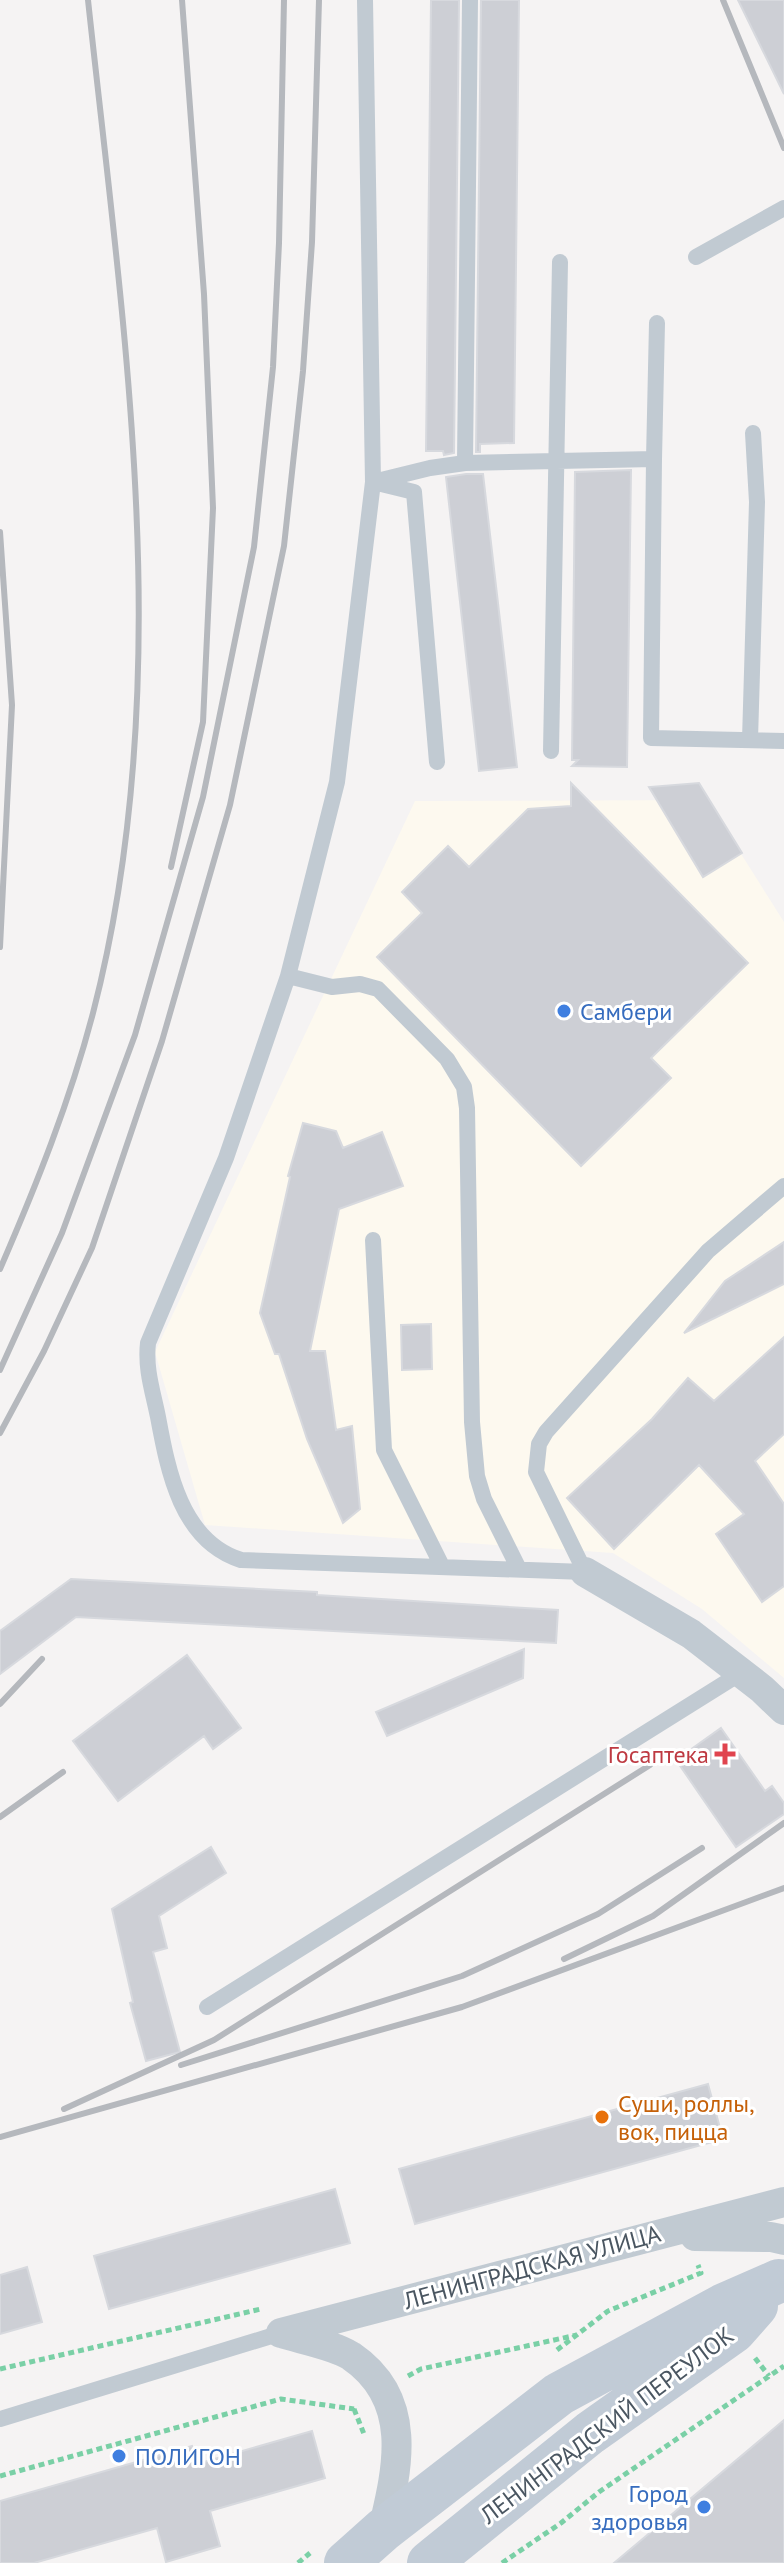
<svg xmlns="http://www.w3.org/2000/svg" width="784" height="2563" viewBox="0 0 784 2563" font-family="'PT Sans',sans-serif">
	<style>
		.commercial { fill: #fdf9ef }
		.building { fill: #cdcfd5; stroke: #d7d9de; stroke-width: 2 }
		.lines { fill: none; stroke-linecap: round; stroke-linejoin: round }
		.path { stroke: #7ad0a6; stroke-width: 5; stroke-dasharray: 6 4; stroke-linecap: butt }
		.service { stroke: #c1cad2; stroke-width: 16 }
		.minor { stroke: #c1cad2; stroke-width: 30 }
		.secondary { stroke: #c1cbd6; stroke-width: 44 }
		.rail { stroke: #b5b8bd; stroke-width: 6 }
		.shop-dot { fill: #3f7fe0; stroke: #fff; stroke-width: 3 }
		.health-dot { fill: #e0444e; stroke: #fff; stroke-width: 3 }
		.food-dot { fill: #e8710a; stroke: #fff; stroke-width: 3 }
		.labels { text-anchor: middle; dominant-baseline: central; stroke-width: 6; stroke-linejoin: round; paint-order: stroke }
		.shop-label { font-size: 24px; fill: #366cbe; stroke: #fff; text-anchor: start }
		.health-label { font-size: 24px; fill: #be3a42; stroke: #fff; text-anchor: end }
		.food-label { font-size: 24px; fill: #c56008; stroke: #fff; text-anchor: start }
		.street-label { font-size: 24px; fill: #4a5661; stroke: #fff }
	</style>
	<rect width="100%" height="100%" fill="#f5f3f3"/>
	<!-- commercial -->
	<path class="commercial" d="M707,800l77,122v756l-82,-69 -89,-56 -408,-28 -50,-173 260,-551z"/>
	<!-- building -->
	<path class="building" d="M431,0h28l-5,453 -10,2 -1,-4h-17z
		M481,0h38l-5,443 -34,1v8h-4z
		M738,0h46v94z
		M631,470l-4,297 -55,-1 6,-6h-6l3,-288z
		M466,474h17l34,293 -38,4 -33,-294z
		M571,783l177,180 -97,95 20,20 -90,88 -204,-209 45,-44 -20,-21 46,-46 21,21 59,-58 43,-3z
		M699,783l43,70 -39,24 -54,-90z
		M303,1123l33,8 7,17 39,-16 21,54 -64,23 -29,142h15l11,79 16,-4 8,83 -17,14 -36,-84 -28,-85h-4l-15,-41 30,-136 -2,-1z
		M784,1242v42l-100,49 41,-52z
		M431,1324l1,45 -30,1 -1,-45z
		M784,1337v97l-29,27 29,43v82l-22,16 -46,-68 28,-20 -45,-49 -85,84 -47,-51 85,-79 36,-41 26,23z
		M71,1579l246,13v3l241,15 -2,33 -480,-26 -76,57v-43z
		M524,1649l-1,29 -136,58 -11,-24z
		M187,1655l54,73 -28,21 -9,-13 -86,65 -45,-60z
		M721,1728l44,63 7,-5 12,17v11l-48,33 -60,-87z
		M211,1847l15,26 -67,43 8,32 -14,4 27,100 -34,9 -16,-58 3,-1 -21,-93z
		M708,2084l15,55 -308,85 -16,-55z
		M335,2189l15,54 -241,66 -15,-53z
		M27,2267l15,55 -42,12v-59z
		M784,2420v143h-170z
		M312,2431l13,47 -115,33 10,35 -54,16 -9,-34 -123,35h-34v-62l192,-55 5,18z"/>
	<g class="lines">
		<!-- path -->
		<path class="path" d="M557,2350l51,-39 93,-38 -3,-8
			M755,2358l14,18
			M0,2369l261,-60
			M408,2376l13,-7 156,-34
			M354,2409l10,25
			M0,2476l281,-77 73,10 4,-3
			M298,2563l12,-10
			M502,2563l59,-40 38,-31 185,-126"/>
		<!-- service -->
		<path class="service" d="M365,0l8,482 41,10 23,270
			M470,0l-5,463 -35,5 -57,14 -36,300 -49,194 -62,182 -78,185c-3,26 5,49 10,74 10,54 23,124 83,143l344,12 -49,-100 3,-28 7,-12 162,-181 76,-65
			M696,257l88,-49
			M654,459l-3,279 133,3
			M465,463l189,-4 3,-136
			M750,740l7,-238 -4,-69
			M551,751l9,-489
			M288,976l44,11 28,-3 18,5 69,70 17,28 3,21 5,314 5,54 7,23 35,70
			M373,1240l11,210 58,116
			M207,2007l534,-334
			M0,2419l281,-86"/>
		<!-- minor -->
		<path class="minor" d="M585,1572l106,62 71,55 22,21
			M695,2236l76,1 13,3
			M281,2333l503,-131
			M281,2333c19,6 53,12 70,23 63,43 47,111 32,174"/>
		<!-- secondary -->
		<path class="secondary" d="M346,2563l37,-33 176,-136 163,-88 57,-25
			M429,2563l161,-130 144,-102 22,-25"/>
		<!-- rail -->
		<path class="rail" d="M723,0l61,148
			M0,532l12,173 -12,242
			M171,867l32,-145 10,-214 -9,-214 -22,-294
			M0,1269c36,-83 70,-168 93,-256 86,-332 31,-678 -5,-1013
			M0,1370l62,-137 73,-198 68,-238 51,-250 19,-180 6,-124 5,-243
			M0,1433l44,-82 48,-103 70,-207 68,-236 54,-259 19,-175 9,-129 7,-242
			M0,1704l42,-45
			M0,1817l63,-45
			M564,1959l89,-43 131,-93
			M181,2065l281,-89 136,-62 104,-66
			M64,2109l150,-69 436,-275
			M0,2137l462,-130 322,-119"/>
	</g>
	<!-- markers -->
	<g class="shop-dot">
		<circle cx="564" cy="1011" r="8"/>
		<circle cx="119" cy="2456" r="8"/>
		<circle cx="704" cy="2507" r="8"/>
	</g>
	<path class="health-dot" d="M721 1742h8v8h8v8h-8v8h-8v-8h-8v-8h8z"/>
	<circle class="food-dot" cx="602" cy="2117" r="8"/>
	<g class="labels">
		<!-- shop labels -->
		<g class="shop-label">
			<text x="580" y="1011">Самбери</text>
			<text x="135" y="2456">ПОЛИГОН</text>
			<text x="688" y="2493" text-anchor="end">Город<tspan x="688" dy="28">здоровья</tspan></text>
		</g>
		<!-- health labels -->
		<g class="health-label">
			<text x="709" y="1754">Госаптека</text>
		</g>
		<!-- food labels -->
		<g class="food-label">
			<text x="618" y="2103">Суши, роллы,<tspan x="618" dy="28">вок, пицца</tspan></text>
		</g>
		<!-- street labels -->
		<g class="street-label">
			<text transform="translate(532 2267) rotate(-15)">ЛЕНИНГРАДСКАЯ УЛИЦА</text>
			<text transform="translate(607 2425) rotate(-37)">ЛЕНИНГРАДСКИЙ ПЕРЕУЛОК</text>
		</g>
	</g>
</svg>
